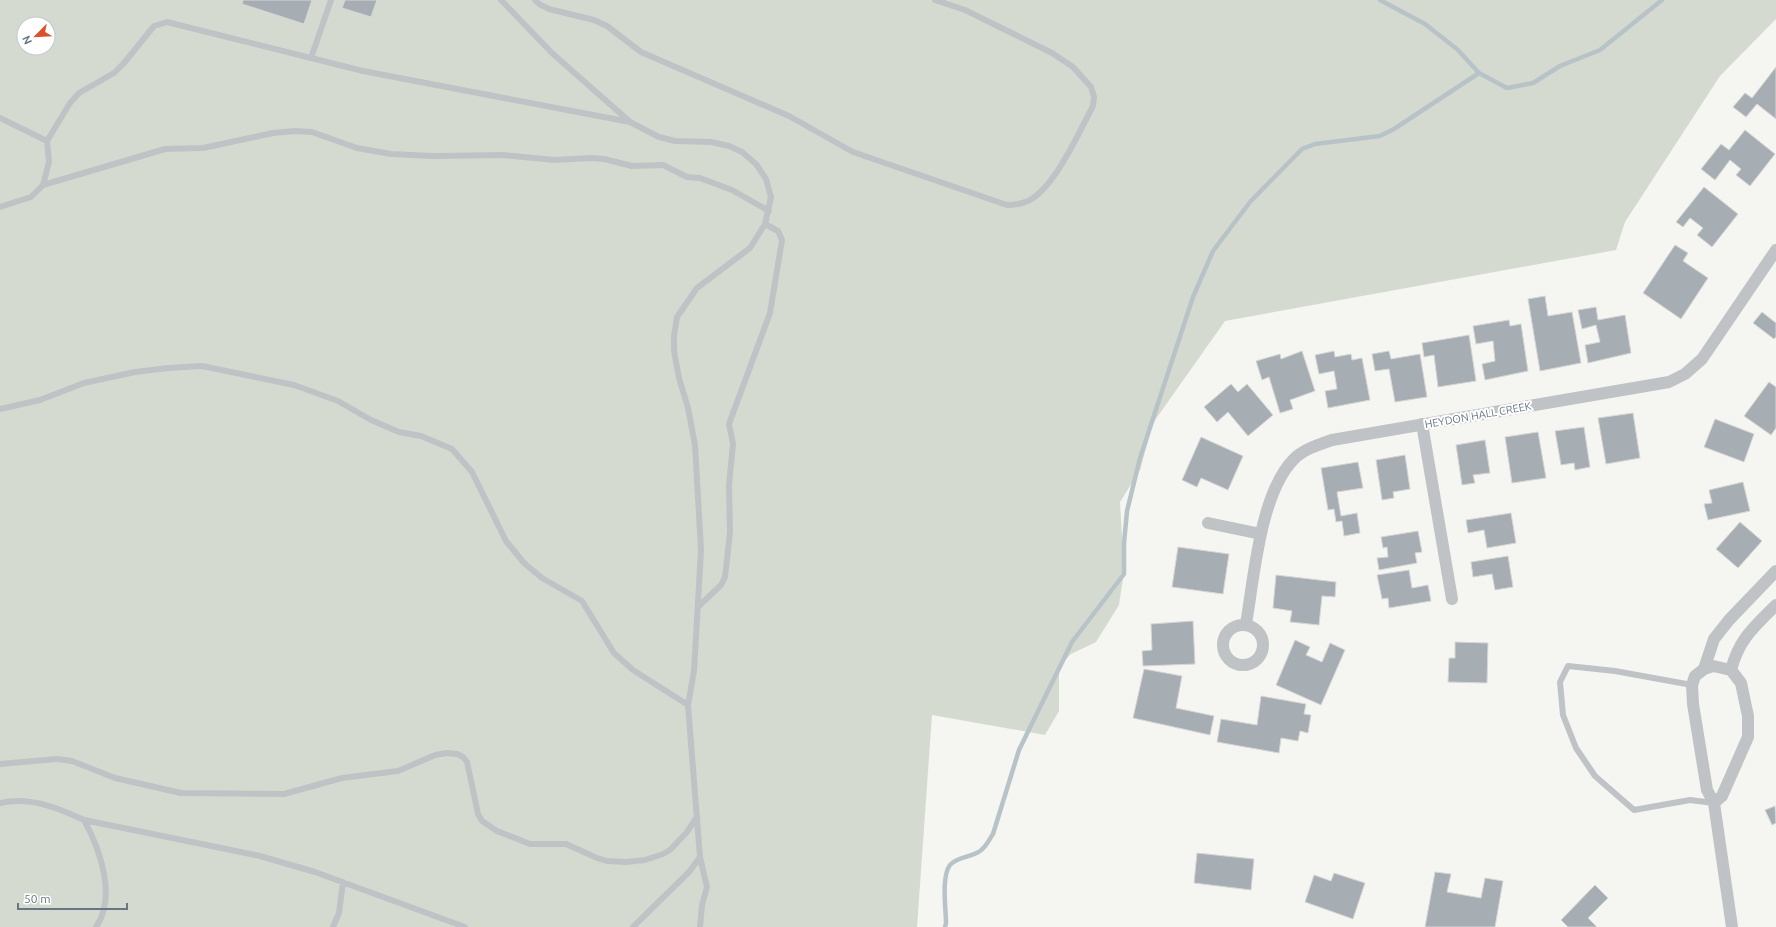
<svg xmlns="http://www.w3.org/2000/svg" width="1776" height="927" viewBox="0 0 1776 927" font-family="Ubuntu,sans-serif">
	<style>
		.green { fill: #d5dad1; fill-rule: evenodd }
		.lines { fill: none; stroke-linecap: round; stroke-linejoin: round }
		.stream { stroke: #b8c3c7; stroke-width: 4.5 }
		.building { fill: #a6aeb3; stroke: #d7d7d5 }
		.service { stroke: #bfc3c6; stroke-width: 6 }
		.minor { stroke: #bfc3c6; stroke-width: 12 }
		.labels { text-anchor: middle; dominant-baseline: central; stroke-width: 4; stroke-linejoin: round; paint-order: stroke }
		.street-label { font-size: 11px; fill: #667682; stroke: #fff }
	</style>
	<rect width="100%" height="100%" fill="#f5f5f2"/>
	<!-- green -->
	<path class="green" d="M0,0h1776v19l-56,57 -95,146 -9,28 -391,71 -72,102 -13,47 -20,32 4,69 -5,34 -23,37 -25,12 -12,12v45l-14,24 -113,-20 -15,212h-917zM24,24h24v24h-24z"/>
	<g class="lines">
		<!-- stream -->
		<path class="stream" d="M1380,0l45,24 33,26 21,23 28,15 26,-5 27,-17 40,-16 62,-50
			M945,927l1,-4c0,-14 -5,-46 4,-58 6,-8 22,-8 30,-14 6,-4 9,-11 13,-17l26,-84 53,-108 52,-68v-31l3,-32 13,-53 53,-161 20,-46 37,-49 52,-53 13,-5 65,-8 14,-7 85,-56"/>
	</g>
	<!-- building -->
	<path class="building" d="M243,0h69l-8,24 -62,-20z
		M345,0h32l-6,17 -29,-9z
		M1776,67v52l-19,-15 -11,13 -13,-10 12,-14 7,5z
		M1745,130l30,24 -25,32 -14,-11 5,-6 -11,-9 -15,20 -14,-11 20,-25 8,6z
		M1704,187l34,27 -26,33 -15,-12 6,-7 -13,-10 -7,9 -7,-5z
		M1675,245l13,8 -5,8 25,17 -27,41 -38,-26z
		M1545,296l3,20 24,-4 9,51 -41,8 -12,-72z
		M1596,307l2,13 27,-5 6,38 -43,10 -3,-18 15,-3 -4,-17 -14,4 -4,-19z
		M1762,312l14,11v14l-2,2 -21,-16z
		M1509,320l1,6 11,-2 7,47 -43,9 -3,-16 13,-3 -2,-20 -17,3 -3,-18z
		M1469,335l7,46 -38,6 -4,-32 -10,2 -2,-14z
		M1302,351l13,40 -25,9 3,9 -13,4 -11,-36 -7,3 -6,-19 24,-7 1,5z
		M1334,351l1,6 16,-3 1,6 10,-2 8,42 -42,8 -3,-17 12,-2 -3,-18 -15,3 -4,-19z
		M1389,351l2,8 29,-5 7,43 -32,5 -6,-33 -14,2 -3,-17z
		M1769,382l7,5v41l-5,7 -27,-19z
		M1231,384l7,8 9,-8 26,31 -25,21 -20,-24 -11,10 -13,-15z
		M1633,413l7,45 -34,6 -8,-46z
		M1715,419l39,15 -10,28 -40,-15z
		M1584,427l6,40 -15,3 -1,-7 -13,2 -6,-34z
		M1538,432l8,46 -34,5 -7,-46z
		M1201,437l42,19 -15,34 -27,-12 -4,9 -15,-7z
		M1485,440l5,33 -17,2 2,8 -13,2 -6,-40z
		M1405,455l5,34 -17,3 1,6 -12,2 -6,-40z
		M1358,462l5,26 -26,4 4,24 16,-3 3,20 -16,3 -2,-15 -6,1 -2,-13 -6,1 -7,-42z
		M1743,482l7,29 -42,9 -4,-16 8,-1 -3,-13z
		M1511,513l5,30 -29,5 -3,-18 -16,3 -2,-13z
		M1740,522l22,19 -24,27 -22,-19z
		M1418,531l4,21 -7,1 2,10 -38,7 -2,-12 11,-1 -1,-10 -4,1 -2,-11z
		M1178,547l51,7 -6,40 -51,-7z
		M1508,556l5,31 -18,3 -3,-16 -19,3 -2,-15z
		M1409,570l3,18 16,-3 3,16 -42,7 -1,-10 -6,1 -5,-24z
		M1276,575l60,7 -1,15 -13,-1 -3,29 -29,-3 2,-11 -19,-3z
		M1193,621l2,43 -52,2 -1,-15 10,-1 -1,-26z
		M1295,640l15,7 -4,8 16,7 8,-19 15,7 -24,55 -45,-20z
		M1455,642l33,1 -1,40 -39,-1 1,-24h6z
		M1144,669l38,7 -6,32 38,8 -4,19 -77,-17z
		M1261,696l45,8 -2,10 7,1 -3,18 -8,-2 -2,10 -17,-3 -2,15 -62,-11 4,-23 36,6z
		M1775,806l1,17 -4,2 -7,-15z
		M1197,853l57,6 -3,31 -57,-7z
		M1435,872l16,2 -4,18 34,6 4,-20 18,3 -8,46h-70z
		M1334,873l31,10 -12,36 -48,-17 9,-27 17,6z
		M1595,885l13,13 -20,20 9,9h-29l-7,-7z"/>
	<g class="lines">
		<!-- service -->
		<path class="service" d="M501,0l51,53 77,68
			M535,0l4,4 10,5 45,11 13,6 34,26 148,64 64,36 154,53c7,0 14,-1 21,-4 27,-13 51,-69 65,-95l1,-9 -3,-10 -18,-20 -21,-14 -87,-43 -30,-10
			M311,58l20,-58
			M0,118l47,23
			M43,185l122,-36 38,-1 70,-15 22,-2 17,1 45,16 34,6 42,2 70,-1 52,5 37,-2 12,1 28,7 31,-1 24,12 13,1 32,12 37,21
			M0,207l31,-10 12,-12 6,-23 -2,-21 23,-38 9,-10 35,-20 10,-10 30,-37 13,-4 196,49 267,51 29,15 16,4 36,1 18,4 13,6 14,12 10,15 5,18 -6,27 -15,24 -53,40 -20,29 -3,19v15l5,27 9,30 7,37 6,105 -7,121 -6,34 12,152 -11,15 -56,55
			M0,409l40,-9 44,-17 51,-11 33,-4 34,-2 92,19 44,16 33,19 28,12 22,4 31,13 20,23 34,69 18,22 18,15 40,23 32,52 19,17 55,35
			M698,607l23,-22 4,-8 5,-45 -1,-47 4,-41 -4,-20 41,-111 12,-73 -4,-9 -13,-7
			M1692,685l-77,-14 -47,-5 -8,16 3,33 13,33 19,28 39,34 56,-10 24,3
			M0,764l57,-5 15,2 43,17 66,15 103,1 58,-16 56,-7 37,-16 12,-2 10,1 6,3 4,5 11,52 4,7 15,10 33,13h36l31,14 10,3 19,1 19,-2 18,-6 7,-4 17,-18 10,-15
			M0,803c30,-7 58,5 84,17l176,36 55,16 150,55
			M84,820c16,29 33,77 12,107
			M700,857l7,30 -5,18 -2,22
			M333,927l6,-14 4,-31"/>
		<!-- minor -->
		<path class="minor" d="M1422,424l30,175
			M1208,523l53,11
			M1246,624c8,-46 14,-131 48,-165 10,-10 24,-14 38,-19l337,-58 16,-8 17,-15 74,-109
			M1223 645a20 20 0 1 1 40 0a20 20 0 1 1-40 0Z
			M1704,669l10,-30 15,-19 47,-49
			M1731,670c8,-31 23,-43 45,-65
			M1714,803l8,-7 26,-59v-21l-7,-33 -10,-13 -18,-4 -9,3 -9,7 -3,9 1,19 14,86 7,13 18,124"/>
	</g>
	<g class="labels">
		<!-- street labels -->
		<g class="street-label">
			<text transform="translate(1478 415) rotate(-10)">HEYDON HALL CREEK</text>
		</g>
	</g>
	<!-- north arrow -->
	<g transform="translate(36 36) rotate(246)"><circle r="19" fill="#ffffff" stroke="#c2c8cd"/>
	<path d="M0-3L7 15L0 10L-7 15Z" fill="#db512d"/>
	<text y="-6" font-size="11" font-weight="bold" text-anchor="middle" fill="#667682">N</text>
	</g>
	<!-- scale -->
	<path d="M18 903v6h109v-6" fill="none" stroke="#667682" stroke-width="2"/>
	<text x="24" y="903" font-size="12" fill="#667682" stroke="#ffffff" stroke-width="3" paint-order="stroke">50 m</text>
</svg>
